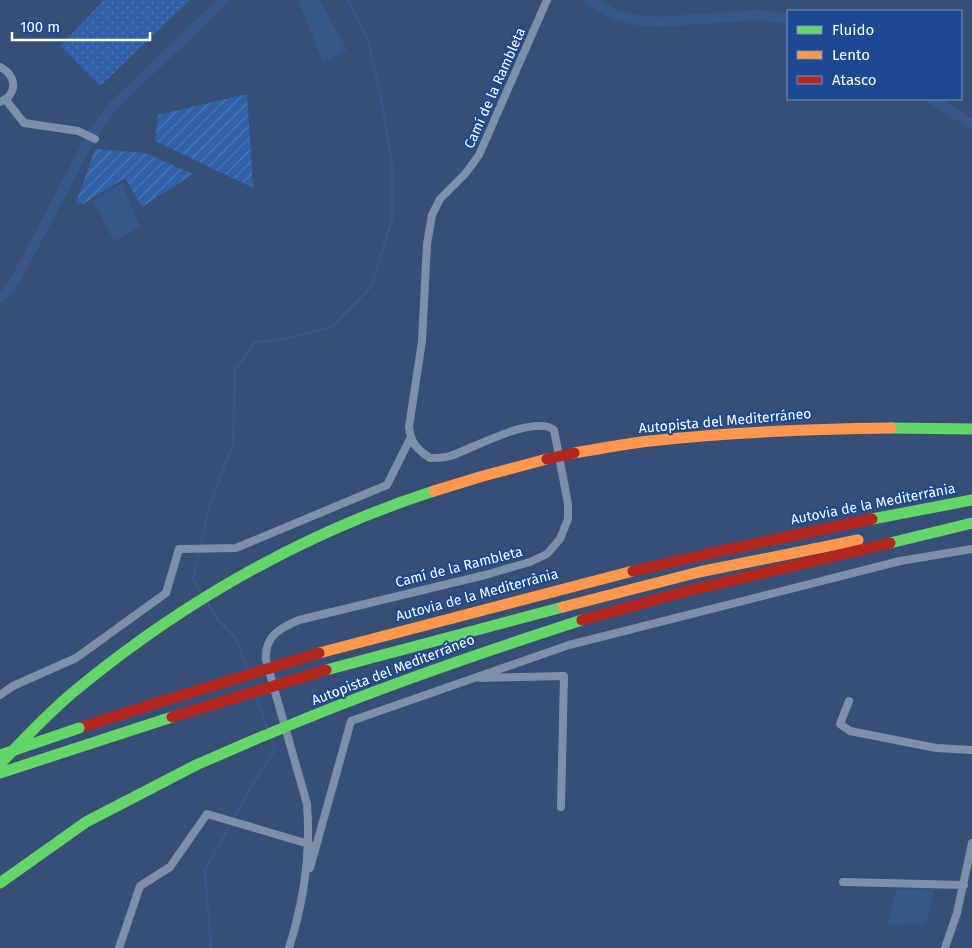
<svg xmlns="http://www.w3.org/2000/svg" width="972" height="948" viewBox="0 0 972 948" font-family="'Fira Sans',sans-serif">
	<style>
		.park { fill: url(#park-dots) }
		.garden { fill: url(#garden-furrows) }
		.water { fill: #37578a }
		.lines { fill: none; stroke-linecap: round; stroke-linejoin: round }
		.stream { stroke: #37578a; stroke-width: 2.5 }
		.canal { stroke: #37578a; stroke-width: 10 }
		.street { stroke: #7e90a9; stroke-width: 8 }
		.fast { stroke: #63d668; stroke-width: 11 }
		.slow { stroke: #ff974d; stroke-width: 11 }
		.jam { stroke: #b3261e; stroke-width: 11 }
		.fast-bridge { stroke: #63d668; stroke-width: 11 }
		.jam-bridge { stroke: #b3261e; stroke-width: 11 }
		.labels { text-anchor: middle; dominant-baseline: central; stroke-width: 4; stroke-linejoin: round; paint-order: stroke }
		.street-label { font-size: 14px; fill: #fff; stroke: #1c4991 }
	</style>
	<defs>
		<pattern id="park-dots" width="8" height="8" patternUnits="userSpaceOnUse" patternTransform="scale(1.25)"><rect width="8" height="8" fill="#3060a7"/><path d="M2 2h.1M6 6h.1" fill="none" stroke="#4f78b4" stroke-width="1.8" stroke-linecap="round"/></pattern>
		<pattern id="garden-furrows" width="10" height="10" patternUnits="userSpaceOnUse" patternTransform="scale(1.25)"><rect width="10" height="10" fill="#3060a7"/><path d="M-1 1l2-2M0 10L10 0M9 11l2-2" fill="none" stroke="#4f78b4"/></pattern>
	</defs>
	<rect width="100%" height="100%" fill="#374f76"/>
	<!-- park -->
	<path class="park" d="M104,0h86l-90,86 -40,-40z"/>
	<!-- garden -->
	<path class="garden" d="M247,94l6,94 -98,-47 3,-26z
		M95,149l50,4 48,21 -51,33 -17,-29 -42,26 -7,-1z"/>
	<!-- water -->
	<path class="water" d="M298,0h22l27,50 -24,12z
		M122,183l18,44 -26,14 -21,-40z
		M896,889h38l-8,34 -38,2z"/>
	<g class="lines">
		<!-- stream -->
		<path class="stream" d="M202,594l-9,-15 17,-75 23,-60 2,-74 20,-28 25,-2 52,-13 39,-40 21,-67v-55l-10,-62 -14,-64 -20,-39
			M207,603l11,17 18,18 11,32
			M256,696l11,33
			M211,948l-6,-78 47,-85 23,-35 -4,-11"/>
		<!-- canal -->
		<path class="canal" d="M588,0l28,15 20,5 21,2 101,-7 30,4
			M932,99l40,25
			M0,298l7,-6 9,-13 77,-146 21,-28 110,-105"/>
		<!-- street -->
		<path class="street" d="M0,67c17,8 18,28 0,35
			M6,100l18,23 54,8 17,8
			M481,678l83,-2 -3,131
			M0,695l13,-9 63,-28 90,-65 13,-44 57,-1 151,-63 23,-46
			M849,701l-9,23 10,7 86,17 36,2
			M310,868l41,-147 218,-76 331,-84 72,-12
			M843,882l121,3
			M119,948l21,-62 30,-19 37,-53 102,30
			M289,948c15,-47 22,-94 18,-144l-41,-144c-2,-24 14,-32 33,-40l186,-45 45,-13 17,-8 13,-15 8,-20v-15l-14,-74c-20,-16 -82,19 -104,26 -6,2 -13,2 -20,2 -13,-9 -19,-14 -21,-31l13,-86 5,-97 5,-29 8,-16 25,-25 14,-19 68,-155
			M945,948l12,-35 15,-70"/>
		<!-- fast -->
		<path class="fast" d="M891,428l81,1
			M872,519l100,-19
			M890,543l82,-20
			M326,670l237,-63
			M307,718c90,-37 182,-68 275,-98
			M0,764c26,-27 52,-55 82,-79 104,-85 224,-153 352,-194
			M0,773l172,-56
			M0,883l86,-61 110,-57 60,-26"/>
		<!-- slow -->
		<path class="slow" d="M574,453c25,-4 50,-9 76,-12 80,-9 160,-12 241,-13
			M434,491l49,-15 64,-17
			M563,607l136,-35 159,-32
			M319,653l314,-82"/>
		<!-- jam -->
		<path class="jam" d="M633,571l92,-21 147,-31
			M582,620l105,-29 203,-48
			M79,728l84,-27"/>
		<!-- fast-bridge -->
		<path class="fast-bridge" d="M256,739l51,-21
			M0,755l79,-27"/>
		<!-- jam-bridge -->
		<path class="jam-bridge" d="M547,459l27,-6
			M163,701l156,-48
			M172,717l154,-47"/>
	</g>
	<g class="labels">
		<!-- street labels -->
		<g class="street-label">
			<text transform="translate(495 88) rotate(-66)">Camí de la Rambleta</text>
			<text transform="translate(725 421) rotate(-5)">Autopista del Mediterráneo</text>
			<text transform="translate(873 504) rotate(-11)">Autovia de la Mediterrània</text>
			<text transform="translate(459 567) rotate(-14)">Camí de la Rambleta</text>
			<text transform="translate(477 595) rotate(-15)">Autovia de la Mediterrània</text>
			<text transform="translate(393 670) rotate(-21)">Autopista del Mediterráneo</text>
		</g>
	</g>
	<!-- legend -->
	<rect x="787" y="10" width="175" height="90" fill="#1c4991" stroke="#7792bd"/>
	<rect x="797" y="26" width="25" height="8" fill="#63d668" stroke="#7792bd"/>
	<text x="832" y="35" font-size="15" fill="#ffffff">Fluido</text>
	<rect x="797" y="51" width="25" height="8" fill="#ff974d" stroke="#7792bd"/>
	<text x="832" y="60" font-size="15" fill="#ffffff">Lento</text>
	<rect x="797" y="76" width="25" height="8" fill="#b3261e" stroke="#7792bd"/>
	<text x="832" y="85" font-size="15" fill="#ffffff">Atasco</text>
	<!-- scale -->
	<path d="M12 32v8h138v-8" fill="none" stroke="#ffffff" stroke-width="2.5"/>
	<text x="20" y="32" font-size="15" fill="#ffffff" stroke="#1c4991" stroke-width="4" paint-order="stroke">100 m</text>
</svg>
